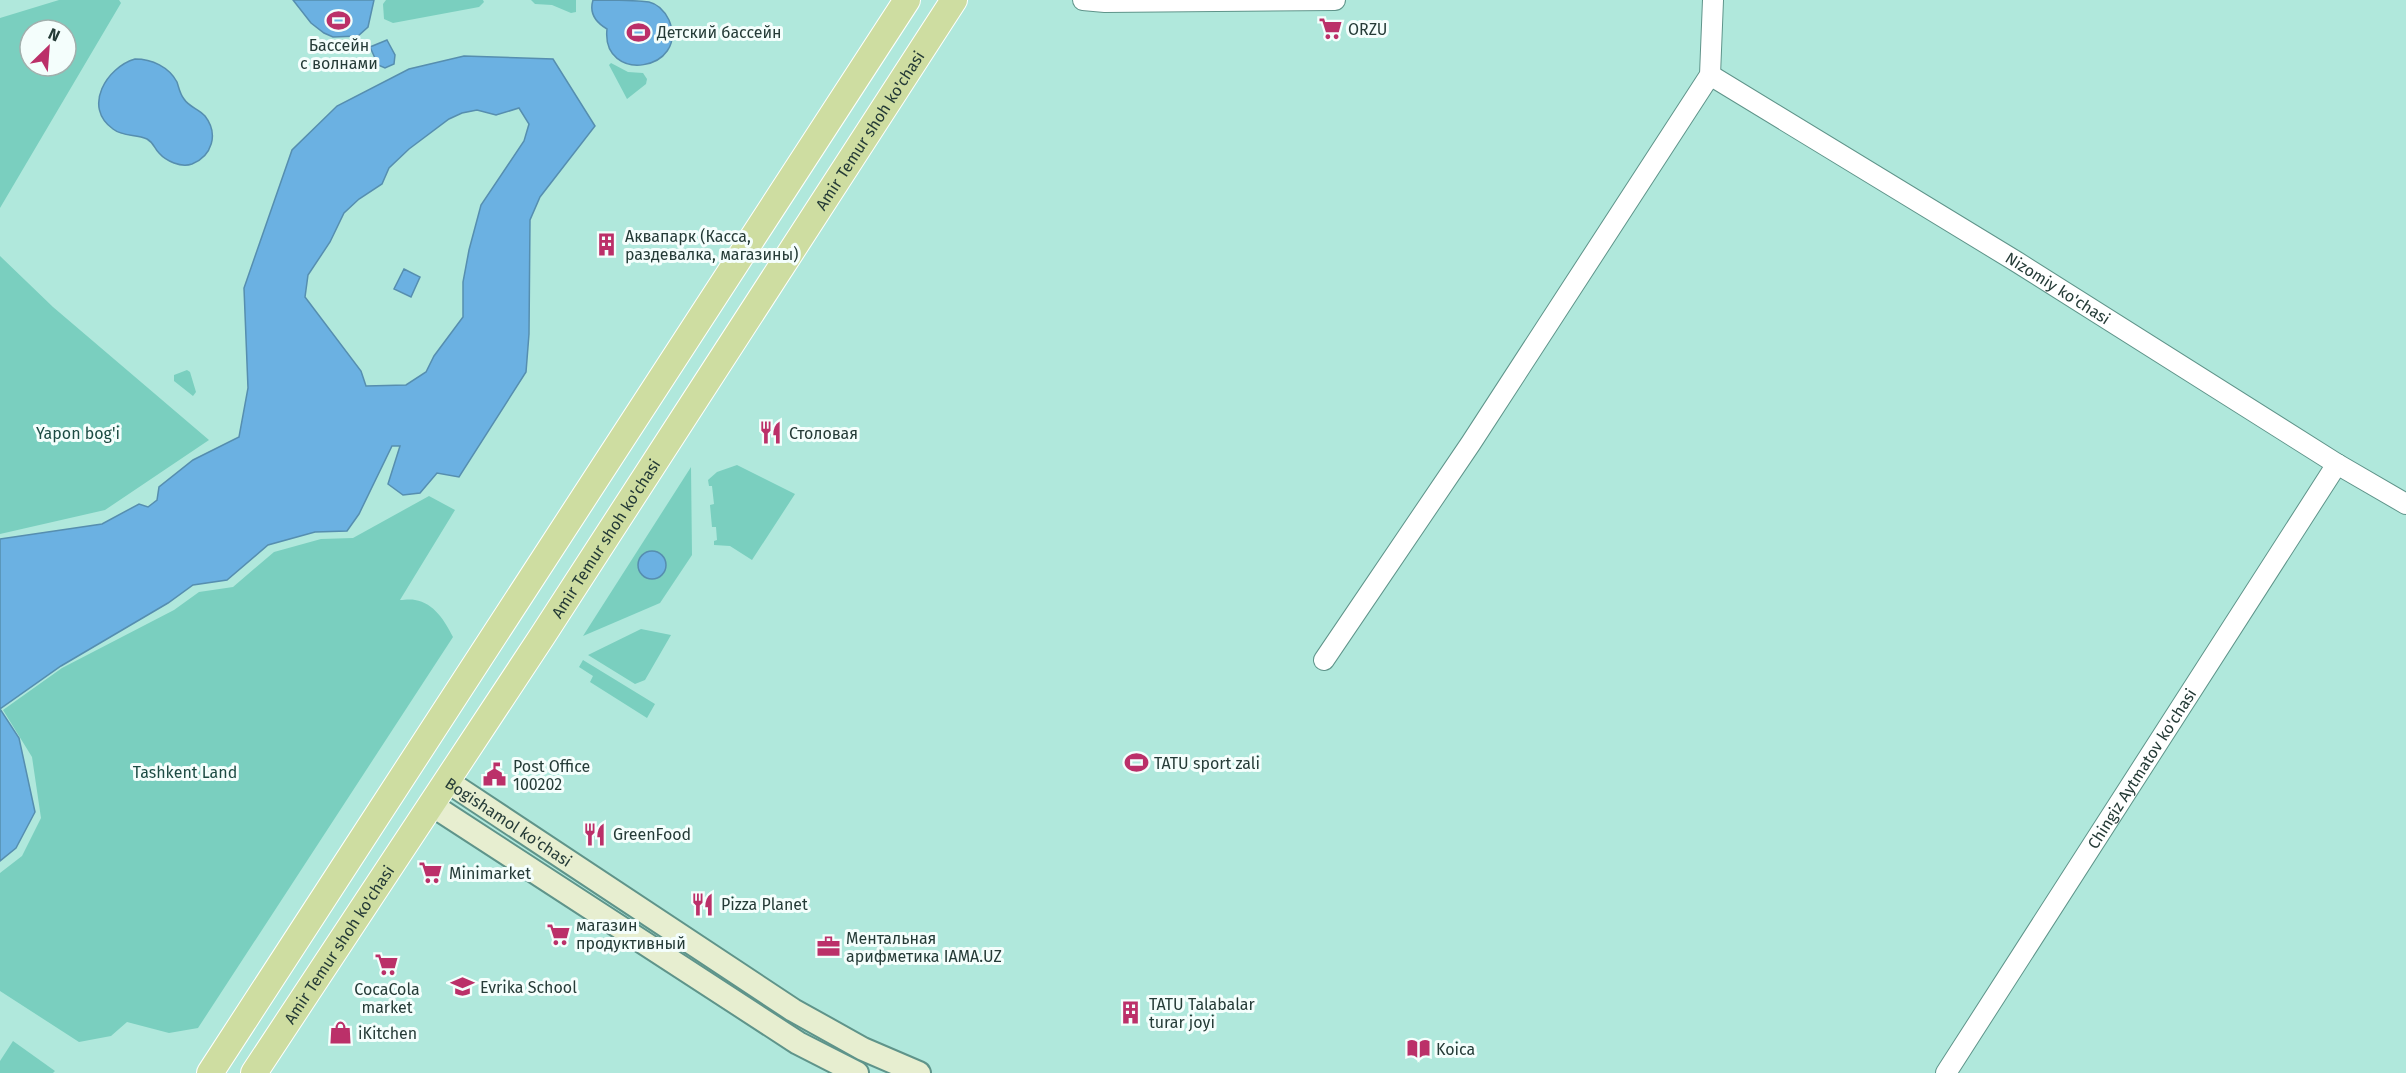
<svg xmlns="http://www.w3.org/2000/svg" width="2406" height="1073" viewBox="0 0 2406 1073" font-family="'Fira Sans',sans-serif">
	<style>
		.green { fill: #7acfbf; fill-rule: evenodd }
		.water { fill: #6bb1e2; stroke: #568eaf; stroke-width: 1.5; fill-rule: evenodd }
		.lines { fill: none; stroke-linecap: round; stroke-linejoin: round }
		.tertiary-casing { stroke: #5f948a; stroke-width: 22 }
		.secondary-casing { stroke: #5f948a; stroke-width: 26 }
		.primary-casing { stroke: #fff; stroke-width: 28 }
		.tertiary { stroke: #fff; stroke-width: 20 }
		.secondary { stroke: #e7eed0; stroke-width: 22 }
		.primary { stroke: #cedda1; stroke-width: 26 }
		.labels { text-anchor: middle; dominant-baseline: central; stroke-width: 6; stroke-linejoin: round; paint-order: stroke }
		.poi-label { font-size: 16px; fill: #253b37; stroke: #f4fefc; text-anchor: start }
		.street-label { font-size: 16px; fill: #253b37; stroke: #f4fefc }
		.park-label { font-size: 16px; fill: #1c4b43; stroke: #f4fefc }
	</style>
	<rect width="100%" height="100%" fill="#b0e8dc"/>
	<!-- green -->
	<path class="green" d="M59,0h60l2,3 -121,205v-190zM30,30h36v36h-36z
		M386,0h97l1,2 -5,5 -86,16 -9,-4 -1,-15z
		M531,0h45v12l-5,1 -19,-8 -17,-1z
		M611,63l17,9 15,1 4,6 -1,5 -19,15 -18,-34z
		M0,256l53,51 156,133 -104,70 -105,24z
		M187,370l3,2 6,20 -3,4 -19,-15v-6z
		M737,465l58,29 -43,66 -22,-14 -16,-1v-4l3,-1 -1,-13h-4l-2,-22 4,-1 -2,-18h-3l-1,-6 9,-8z
		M691,467l1,88 -32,48 -77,33z
		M429,496l26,14 -55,90c4,0 10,-1 15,0 19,3 30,21 38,37l-255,391 -29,5 -42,-11 -16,14 -32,6 -79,-51v-118l22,-17 19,-38 -9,-61 -29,-47 59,-42 112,-58 25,-18 34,-5 41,-35 47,-13 32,-1z
		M641,629l30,6 -26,45 -10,4 -47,-29z
		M583,660l72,44 -8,14 -57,-36 3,-6 -14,-9z
		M13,1041l42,30 -2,2h-53v-12z"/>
	<!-- water -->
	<path class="water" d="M293,0h81l-6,27 -10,9 -25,1 -9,-4 -13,-10z
		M593,0c18,0 39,0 56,2 9,2 16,10 20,18 21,51 -68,65 -62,9 -12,-7 -18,-16 -14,-29z
		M387,40l8,15 -1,9 -9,4 -7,-3 -8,-18z
		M464,56l89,3 42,67 -55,71 -10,23 -1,114 -3,38 -67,105 -22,-4 -17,20 -17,2 -15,-11 12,-38h-8l-33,68 -12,17 -32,1 -47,13 -41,35 -34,5 -25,18 -107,63 -61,43 19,29 16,74 -19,36 -16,13v-322l102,-15 37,-20 9,3 9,-7 2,-13 34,-27 46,-23 9,-49 -4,-100 48,-138 45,-44 72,-37zM519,108l10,16 -5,17 -43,64 -12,45 -6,32v35l-29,39 -8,16 -20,13 -40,1 -5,-15 -56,-74 3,-22 22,-33 14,-29 15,-14 23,-15 7,-16 20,-19 40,-30 13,-6 15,-3 19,5z
		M135,59c17,0 34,8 42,23 2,6 3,12 7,17 5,8 15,10 21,17 14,18 7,40 -13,48 -11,4 -26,-3 -33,-11 -5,-5 -5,-10 -12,-14 -11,-5 -24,-2 -34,-10 -31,-22 -6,-62 22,-70z
		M404,269l16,8 -9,20 -17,-8z
		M638 565a14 14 0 1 1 28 0a14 14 0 1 1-28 0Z"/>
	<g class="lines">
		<defs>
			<g id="tertiary">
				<path d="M1083,0l22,2 230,-2"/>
				<path id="s1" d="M1710,75l307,187 320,202 69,40"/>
				<path d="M1324,660l147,-217 239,-368 3,-75"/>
				<path id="s2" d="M1946,1073l391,-609"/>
			</g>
			<g id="secondary">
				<path id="s3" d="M447,781l346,229 70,39 56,24"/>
				<path d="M432,805l366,238 59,30"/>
			</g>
			<g id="primary">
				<path d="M210,1073l697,-1073"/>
				<path id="s4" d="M254,1073l289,-438 411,-635"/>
			</g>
		</defs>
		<!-- tertiary casing -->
		<use href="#tertiary" class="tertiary-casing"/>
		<!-- secondary casing -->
		<use href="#secondary" class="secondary-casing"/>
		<!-- primary casing -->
		<use href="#primary" class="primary-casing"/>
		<!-- tertiary -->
		<use href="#tertiary" class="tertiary"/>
		<!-- secondary -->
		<use href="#secondary" class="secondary"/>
		<!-- primary -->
		<use href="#primary" class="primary"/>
	</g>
	<!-- icons -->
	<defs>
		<symbol id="stadium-bare" viewBox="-9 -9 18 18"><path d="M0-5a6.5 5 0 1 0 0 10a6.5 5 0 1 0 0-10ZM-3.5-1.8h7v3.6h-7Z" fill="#bb3069" stroke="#f4fefc" stroke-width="2.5" paint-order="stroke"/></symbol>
		<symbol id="supermarket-bare" viewBox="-9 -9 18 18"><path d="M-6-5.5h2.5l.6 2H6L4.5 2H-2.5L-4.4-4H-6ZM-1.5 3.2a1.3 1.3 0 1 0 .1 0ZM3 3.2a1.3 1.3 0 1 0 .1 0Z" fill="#bb3069" stroke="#f4fefc" stroke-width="2.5" paint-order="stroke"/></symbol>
		<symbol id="building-bare" viewBox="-9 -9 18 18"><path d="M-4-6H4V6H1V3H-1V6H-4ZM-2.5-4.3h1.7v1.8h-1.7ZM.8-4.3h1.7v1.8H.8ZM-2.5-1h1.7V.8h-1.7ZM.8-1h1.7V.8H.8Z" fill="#bb3069" stroke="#f4fefc" stroke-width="2.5" paint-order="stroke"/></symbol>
		<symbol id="restaurant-bare" viewBox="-9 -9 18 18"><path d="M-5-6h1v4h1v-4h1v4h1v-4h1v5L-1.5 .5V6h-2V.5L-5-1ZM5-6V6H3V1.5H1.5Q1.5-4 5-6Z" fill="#bb3069" stroke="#f4fefc" stroke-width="2.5" paint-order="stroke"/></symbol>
		<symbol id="civic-bare" viewBox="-9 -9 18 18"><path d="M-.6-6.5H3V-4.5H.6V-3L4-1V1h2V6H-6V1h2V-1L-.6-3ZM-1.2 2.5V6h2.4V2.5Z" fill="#bb3069" stroke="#f4fefc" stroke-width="2.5" paint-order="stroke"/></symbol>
		<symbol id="office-bare" viewBox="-9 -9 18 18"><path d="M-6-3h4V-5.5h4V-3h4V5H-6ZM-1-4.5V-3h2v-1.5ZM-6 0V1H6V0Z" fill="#bb3069" stroke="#f4fefc" stroke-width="2.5" paint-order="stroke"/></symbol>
		<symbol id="school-bare" viewBox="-9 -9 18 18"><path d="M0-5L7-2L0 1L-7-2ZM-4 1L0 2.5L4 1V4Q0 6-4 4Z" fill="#bb3069" stroke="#f4fefc" stroke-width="2.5" paint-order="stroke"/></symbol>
		<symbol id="shop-bare" viewBox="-9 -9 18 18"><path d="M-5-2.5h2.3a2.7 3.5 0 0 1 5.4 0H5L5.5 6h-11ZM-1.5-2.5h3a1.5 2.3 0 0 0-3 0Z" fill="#bb3069" stroke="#f4fefc" stroke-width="2.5" paint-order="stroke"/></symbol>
		<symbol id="library-bare" viewBox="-9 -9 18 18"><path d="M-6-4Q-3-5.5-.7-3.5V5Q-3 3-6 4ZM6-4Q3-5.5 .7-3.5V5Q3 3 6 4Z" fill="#bb3069" stroke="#f4fefc" stroke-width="2.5" paint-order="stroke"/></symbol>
	</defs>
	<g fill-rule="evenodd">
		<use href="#stadium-bare" x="322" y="4" width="33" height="33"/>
		<use href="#supermarket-bare" x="1314" y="12" width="33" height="33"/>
		<use href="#stadium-bare" x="622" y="16" width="33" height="33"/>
		<use href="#building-bare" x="590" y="228" width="33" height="33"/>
		<use href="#restaurant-bare" x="754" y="416" width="33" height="33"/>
		<use href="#stadium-bare" x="1120" y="746" width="33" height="33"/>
		<use href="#civic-bare" x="478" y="758" width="33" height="33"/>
		<use href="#restaurant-bare" x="578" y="818" width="33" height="33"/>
		<use href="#supermarket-bare" x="414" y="856" width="33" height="33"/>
		<use href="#restaurant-bare" x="686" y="888" width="33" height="33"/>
		<use href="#supermarket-bare" x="542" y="918" width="33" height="33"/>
		<use href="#office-bare" x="812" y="930" width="33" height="33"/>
		<use href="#supermarket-bare" x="370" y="948" width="33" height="33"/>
		<use href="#school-bare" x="446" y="970" width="33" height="33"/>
		<use href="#building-bare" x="1114" y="996" width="33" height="33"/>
		<use href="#shop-bare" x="324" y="1016" width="33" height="33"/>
		<use href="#library-bare" x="1402" y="1032" width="33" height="33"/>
	</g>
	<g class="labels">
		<!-- poi labels -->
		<g class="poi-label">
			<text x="1348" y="29">ORZU</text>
			<text x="657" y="32">Детский бассейн</text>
			<text x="339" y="45" text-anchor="middle">Бассейн<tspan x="339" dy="18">с волнами</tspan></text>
			<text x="625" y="236">Аквапарк (Касса,<tspan x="625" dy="18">раздевалка, магазины)</tspan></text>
			<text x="789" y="433">Столовая</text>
			<text x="1154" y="763">TATU sport zali</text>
			<text x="513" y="766">Post Office<tspan x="513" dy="18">100202</tspan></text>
			<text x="613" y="834">GreenFood</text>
			<text x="449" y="873">Minimarket</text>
			<text x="721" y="904">Pizza Planet</text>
			<text x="576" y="925">магазин<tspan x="576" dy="18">продуктивный</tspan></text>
			<text x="846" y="938">Ментальная<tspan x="846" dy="18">арифметика IAMA.UZ</tspan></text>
			<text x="480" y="987">Evrika School</text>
			<text x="387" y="989" text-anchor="middle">CocaCola<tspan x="387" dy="18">market</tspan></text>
			<text x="1149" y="1004">TATU Talabalar<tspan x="1149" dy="18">turar joyi</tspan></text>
			<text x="358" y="1033">iKitchen</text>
			<text x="1436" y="1049">Koica</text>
		</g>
		<!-- street labels -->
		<g class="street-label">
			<text stroke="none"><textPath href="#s4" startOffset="1126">Amir Temur shoh ko'chasi</textPath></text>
			<text stroke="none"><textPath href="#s1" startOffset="408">Nizomiy ko'chasi</textPath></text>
			<text stroke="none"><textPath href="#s4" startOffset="640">Amir Temur shoh ko'chasi</textPath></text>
			<text stroke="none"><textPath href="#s2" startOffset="362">Chingiz Aytmatov ko'chasi</textPath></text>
			<text stroke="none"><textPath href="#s3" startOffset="74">Bogishamol ko'chasi</textPath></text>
			<text stroke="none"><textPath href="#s4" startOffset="154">Amir Temur shoh ko'chasi</textPath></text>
		</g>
		<!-- park labels -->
		<g class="park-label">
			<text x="78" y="433">Yapon bog'i</text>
			<text x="185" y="772">Tashkent Land</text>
		</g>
	</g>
	<!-- north arrow -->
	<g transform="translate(48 48) rotate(25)"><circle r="28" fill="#f4fefc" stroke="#a1b0ad" stroke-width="1.5"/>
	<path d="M0-4.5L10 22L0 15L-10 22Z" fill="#bb3069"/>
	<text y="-9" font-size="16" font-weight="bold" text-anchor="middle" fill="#253b37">N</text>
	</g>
</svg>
